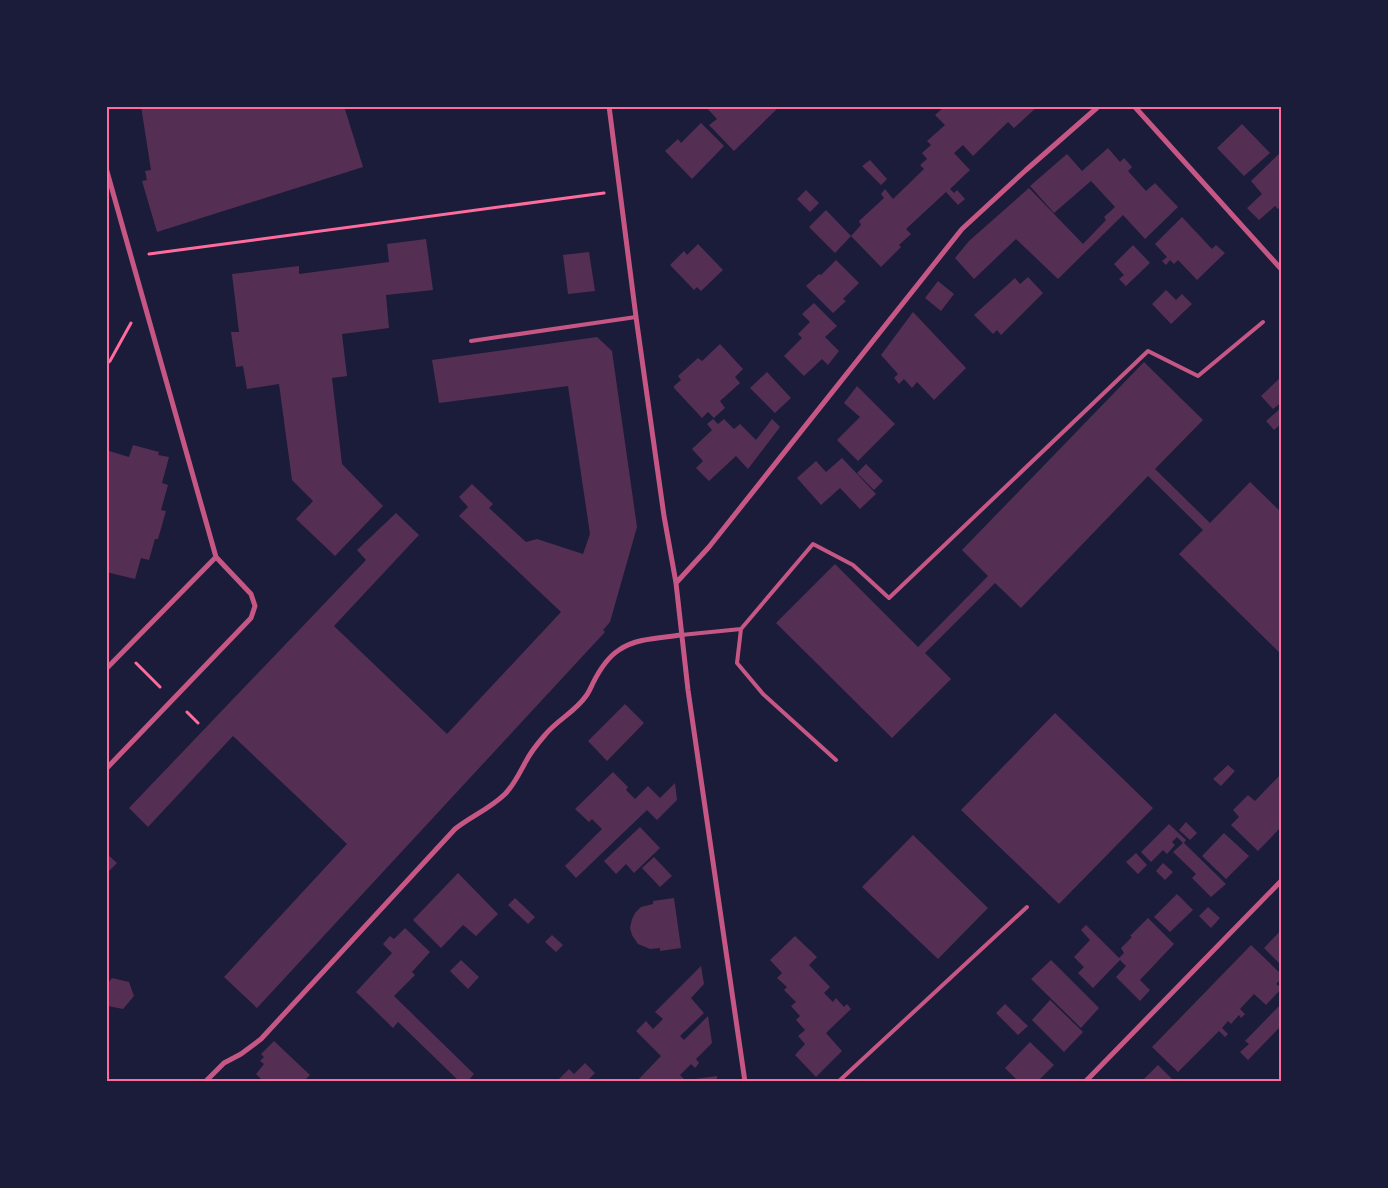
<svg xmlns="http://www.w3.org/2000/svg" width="1388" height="1188" viewBox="0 0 1388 1188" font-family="'PT Sans Narrow',sans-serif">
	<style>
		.building { fill: #542f53 }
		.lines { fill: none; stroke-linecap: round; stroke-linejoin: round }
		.path { stroke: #ff6b9d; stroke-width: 3 }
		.service { stroke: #c65784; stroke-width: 4 }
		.minor { stroke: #c65784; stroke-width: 5 }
		.neatline { fill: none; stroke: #ff6b9d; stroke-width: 2 }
	</style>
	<rect width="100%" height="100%" fill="#1b1b3a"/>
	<!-- building -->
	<path class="building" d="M141,106h203l19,61 -206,65 -15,-51 5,-1 -2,-9 6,-1z
		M705,106h19l3,3 2,-3h51l-46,45 -25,-26 8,-6z
		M945,106h93l-24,22 -6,-6 -35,34 -10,-11 -9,8 16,17 -20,19 4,4 3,-3 8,9 -7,6 -12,-13 -40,37 5,5 -12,11 2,2 -20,20 -30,-31 10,-11 -2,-4 25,-23 -3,-4 4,-5 8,10 31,-30 -4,-4 7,-6 -5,-6 9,-8 -4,-4 18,-16 -10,-10z
		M701,123l23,23 -32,33 -27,-28 13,-12 3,4z
		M1242,124l28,29 -26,23 -27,-28z
		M1108,148l12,14 4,-4 8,9 -4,4 18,20 9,-8 23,24 -33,32 -22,-24 -65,64 -42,-40 -42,40 -19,-21 14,-17 60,-53 54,56 23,-24 -2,-3 11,-10 -24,-26 -37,32 -24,-27 37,-32 15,17z
		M1282,151v55l-4,3 -3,-3 -16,14 -12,-12 15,-14 -11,-13z
		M870,160l17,19 -6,6 -19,-19z
		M806,190l13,13 -9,9 -13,-13z
		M826,210l25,26 -16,17 -26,-26z
		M1182,217l30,32 4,-4 9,8 -28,27 -19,-20 -4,4 -4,-4 -4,5 -4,-4 5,-4 -12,-13z
		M426,239l7,51 -47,5 3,33 -47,6 5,42 -15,2 10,86 41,42 -48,50 -39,-37 17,-18 -21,-21 -13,-96 -32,5 -4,-23 -7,1 -5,-35h8l-7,-58 67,-8v8l90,-12 -2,-18z
		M698,244l25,26 -22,21 -4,-4 -3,3 -24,-25 14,-14 3,4z
		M1133,245l17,18 -24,23 -7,-7 5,-4 -10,-11z
		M589,252l6,39 -27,3 -5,-39z
		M836,260l23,23 -16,16 3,2 -13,12 -27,-27 13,-12 2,1z
		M1028,277l15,16 -42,42 -4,-5 -4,4 -19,-19 41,-37 5,6z
		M938,281l16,13 -13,17 -16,-13z
		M1166,290l10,10 6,-6 10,10 -21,20 -19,-20z
		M814,303l23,23 -12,11 14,14 -11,14 -6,-6 -18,17 -20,-20 18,-18 -4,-4 12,-12 -8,-8z
		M913,312l53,56 -32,32 -17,-18 -5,6 -8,-9 -5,5 -5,-6 4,-4 -17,-19z
		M597,337l15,14 25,176 -27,95 -7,8 2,2 -348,376 -33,-31 123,-133 -114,-108 -85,91 -19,-19 237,-248 -9,-10 39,-37 23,22 -85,91 113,108 114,-122 -102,-96 9,-9 -9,-10 13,-13 21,20 -4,4 37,34 11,-3 46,15 7,-20 -22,-148 -129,17 -7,-43z
		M720,344l23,25 -8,8 5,6 -20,18 5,7 -11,10 -6,-6 -6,6 -28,-30v-2l7,-6 -3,-4 20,-18 4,3z
		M1144,362l59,58 -48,49 55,54 40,-41 32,31v142l-103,-101 24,-24 -55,-54 -127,132 -26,-25 -70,70 26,26 -59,59 -116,-115 59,-59 83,83 70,-71 -26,-26z
		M767,372l24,26 -16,15 -25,-25z
		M1282,376v26l-9,7 -12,-13z
		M857,386l38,38 -37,37 -21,-21 23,-23 -16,-14z
		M1282,407v16l-8,7 -8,-9z
		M713,419l5,5 6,-5 10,10 6,-5 16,16 16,-21 8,8 -32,42 -12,-13 -27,25 -13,-13 7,-7 -11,-12 20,-19 -5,-6z
		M133,445l26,7 -1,3 11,2 -7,26 6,2 -7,25 5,1 -8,28h-3l-6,21 -8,-2 -6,21 -29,-7 2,-12h-2v-110l23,7z
		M842,458l34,36 -16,15 -20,-21 -19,17 -24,-27 19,-17 10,11z
		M866,464l17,17 -9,9 -17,-17z
		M625,704l19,19 -37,38 -19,-20z
		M1055,713l98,95 -94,96 -98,-94z
		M1228,765l7,6 -14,15 -8,-7z
		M613,772l15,15 -2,3 9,9 13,-13 12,12 15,-15 2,17 -20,20 -10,-10 -71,68 -11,-12 37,-37 -10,-10 -3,3 -14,-13z
		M1280,775l2,2v49l-24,25 -27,-26 8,-8 -6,-7 15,-15 7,6z
		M1186,822l11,11 -7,7 -11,-10z
		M1169,824l17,16 -2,3 42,41 -15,13 -19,-19 4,-4 -23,-22 10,-9 -6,-6 -5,5 3,3 -8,9 -4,-4 -12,12 -10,-10z
		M640,827l20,21 -26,25 -8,-9 -10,10 -12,-13z
		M1224,833l25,23 -23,23 -24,-23z
		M913,835l75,73 -50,51 -76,-72z
		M106,853l11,10 -11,11z
		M1136,853l11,12 -9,9 -12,-12z
		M654,857l18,19 -12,11 -18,-19z
		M1163,863l10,9 -8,8 -9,-9z
		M458,873l40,41 -22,22 -13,-11 -22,23 -28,-28z
		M1177,894l16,16 -23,22 -16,-15z
		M515,898l20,19 -7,7 -20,-19z
		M674,898l7,50 -21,3v-3l-10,1 -12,-5 -6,-9 -2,-7 2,-9 3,-6 6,-6 12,-3v-3z
		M1208,907l12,11 -9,10 -12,-12z
		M1148,918l26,26 -34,36 10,10 -10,11 -24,-24 10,-11 -6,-6 -27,28 -15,-15 6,-6 -10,-10 16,-17 -9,-10 5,-5 33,33 5,-5 -3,-5 11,-11 -2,-1z
		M405,928l25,24 -18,20 3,3 -21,21 80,78 -7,8h-7l-62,-60 -5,6 -37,-36 36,-39 -9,-9 7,-8 4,3z
		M1282,929v37l-18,-18z
		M552,935l11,10 -7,7 -11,-10z
		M795,936l22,21 -8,8 21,22 -6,6 9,9 3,-4 8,9 3,-3 4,5 -25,24 16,18 -26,26 -21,-22 10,-11 -7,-8 7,-6 -9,-10 4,-4 -9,-10 5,-4 -12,-12 3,-3 -10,-9 5,-5 -12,-13z
		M1251,945l31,30v3l-6,6 6,4 -16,17 -12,-11 -14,15 5,5 -4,4 -2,-3 -8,9 -3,-3 -6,7 6,6 -3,3 -6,-6 -41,41 -26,-25z
		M461,960l18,17 -11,12 -18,-18z
		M1051,960l48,48 -18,20 -50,-49z
		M701,966l3,18 -13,14 13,15 -24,23 4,4 24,-24 4,27 -16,16 3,4 -4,5 -4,-4 -11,11 7,7h-51l25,-26 -25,-25 10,-10 7,8 10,-10 -8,-7z
		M112,978l17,4 5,14 -11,13 -15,-3 -2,-5v-16z
		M1050,1000l33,32 -19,20 -32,-32z
		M1282,1003v22l-34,35 -8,-8 9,-8 -4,-3z
		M1005,1004l23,22 -10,9 -22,-22z
		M274,1041l36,34 -7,7h-39l-8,-8 8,-10 -4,-3 4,-4 -3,-3z
		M1030,1042l24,23 -17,17h-18l-14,-14z
		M585,1063l10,10 -9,9h-30l13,-13 5,5z
		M1158,1065l17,17h-34z
		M717,1076v6h-25l3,-3z"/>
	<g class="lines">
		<!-- path -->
		<path class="path" d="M149,254l455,-61
			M106,364l4,-3 21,-38
			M136,663l24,24
			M187,712l11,11"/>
		<!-- service -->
		<path class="service" d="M471,341l165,-24
			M741,629l-4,34 26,31 73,66
			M681,635l60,-6 72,-85 40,21 36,33 259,-247 50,25 65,-54
			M838,1082l189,-175"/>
		<!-- minor -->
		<path class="minor" d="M609,106l27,211 28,199 12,67 12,107 57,392
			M1134,106l148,164
			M106,168l110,389 35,37 4,12 -4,12 -145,151
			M676,583l33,-36 253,-318 64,-59 73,-64
			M106,669l110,-112
			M205,1082l19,-19 17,-9 20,-15 194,-210c15,-12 36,-21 50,-35 9,-9 14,-20 20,-31 5,-10 13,-20 20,-28 12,-15 30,-23 41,-39 3,-4 5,-9 7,-13 6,-12 15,-26 26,-33 17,-12 42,-12 62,-15
			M1085,1082l197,-202"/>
	</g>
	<!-- border -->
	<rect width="1388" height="1188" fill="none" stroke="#1b1b3a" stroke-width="215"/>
	<rect x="108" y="108" width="1172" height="972" class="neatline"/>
</svg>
